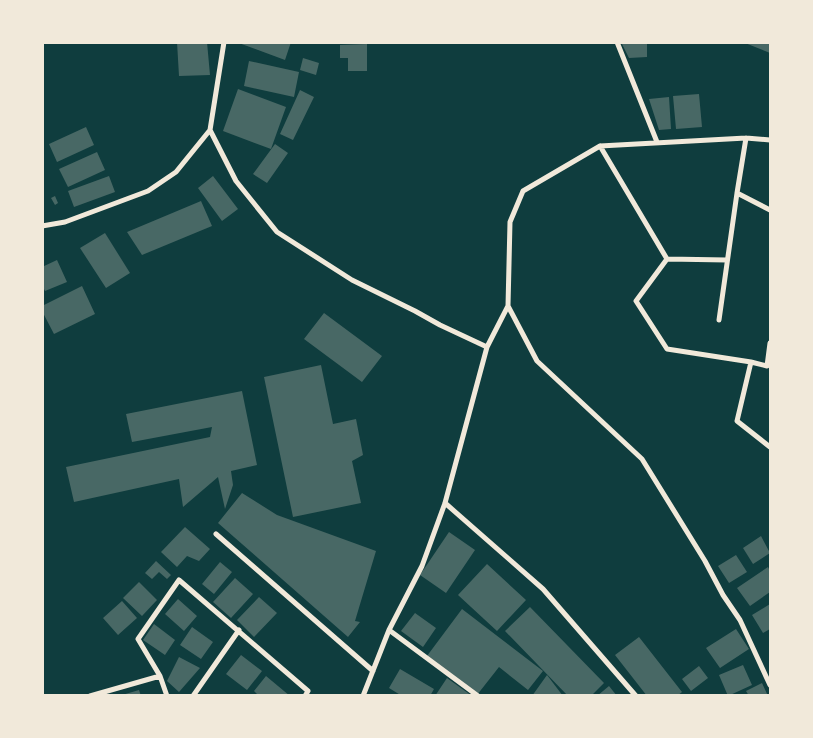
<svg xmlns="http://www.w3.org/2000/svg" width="813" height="738" viewBox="0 0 813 738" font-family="'Public Sans',sans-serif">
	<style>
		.building { fill: #486865 }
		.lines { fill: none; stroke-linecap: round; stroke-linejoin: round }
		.minor { stroke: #f1e9da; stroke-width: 5 }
	</style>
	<rect width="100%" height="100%" fill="#0f3d3e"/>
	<!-- building -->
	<path class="building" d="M177,42h30l3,33 -31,1z
		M236,42h55l-6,18z
		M626,42h21v15l-18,1 -7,-14z
		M745,42h25v11l-25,-10z
		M367,44v27h-19v-13h-8v-13z
		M303,58l16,5 -3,12 -16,-5z
		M249,61l50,11 -5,25 -50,-11z
		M238,89l48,18 -15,42 -48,-18z
		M300,90l14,7 -21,43 -13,-6z
		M699,94l3,33 -26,2 -3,-33z
		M669,97l2,32 -12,1 -10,-31z
		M86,127l8,18 -37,17 -8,-18z
		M275,144l13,9 -21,30 -14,-9z
		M97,152l8,18 -37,17 -9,-18z
		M109,176l6,16 -41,15 -6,-16z
		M213,176l25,33 -16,12 -24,-33z
		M55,196l3,7 -3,2 -4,-7z
		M201,201l11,25 -70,29 -15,-23z
		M105,233l25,40 -24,15 -26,-40z
		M57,260l10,22 -22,9 -3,-6v-18z
		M82,286l13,28 -41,20 -12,-23v-5z
		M324,313l58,43 -20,26 -58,-43z
		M321,365l12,59 23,-5 7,36 -11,6 9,42 -68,14 -29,-140z
		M242,391l15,74 -26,6 2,14 -8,24 -7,-32 -35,30 -4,-28 -105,23 -8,-35 144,-30 2,-10 -80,15 -6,-28z
		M242,493l35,22 99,36 -21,70 5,1 -12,15 -130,-114z
		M185,527l25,22 -11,12 -12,-5 -10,11 -16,-15z
		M449,532l26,18 -29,43 -26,-18z
		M761,536l9,17 -17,11 -10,-16z
		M736,555l11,17 -18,11 -11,-17z
		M156,561l15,14 -4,4 -8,-7 -7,7 -7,-6z
		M220,562l12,10 -18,22 -12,-10z
		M487,564l39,36 -29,31 -39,-36z
		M768,567l2,4v21l-20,14 -13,-18z
		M235,578l18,16 -22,24 -18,-16z
		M139,582l18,18 -15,16 -19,-18z
		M259,597l18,16 -23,24 -17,-17z
		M178,599l19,17 -13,15 -19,-17z
		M122,601l15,17 -19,17 -15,-17z
		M770,604v25l-7,4 -11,-18z
		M530,607l74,76 -13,13h-23l-63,-65z
		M462,609l81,62 -15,19 -29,-23 -22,28 -50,-39z
		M415,613l21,15 -13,19 -22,-16z
		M154,624l21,16 -10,15 -22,-15z
		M192,627l21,15 -12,17 -21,-14z
		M736,629l13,20 -29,19 -14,-20z
		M639,637l43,55 -5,4h-30l-32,-41z
		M241,655l21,16 -15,19 -21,-16z
		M179,657l21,11 -21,24 -12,-11z
		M743,665l9,20 -24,11 -9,-21z
		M699,666l9,12 -17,13 -9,-12z
		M400,669l34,20 -4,7h-28l-13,-8z
		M547,675l16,21h-31z
		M266,676l24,20h-31l-5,-5z
		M447,678l25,18h-37z
		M762,683l6,13h-19l-3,-5z
		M609,686l8,10h-20z
		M139,690l2,6h-19v-1z"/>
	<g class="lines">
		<!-- minor -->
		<path class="minor" d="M617,42l40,100
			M210,130l26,51 41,51 75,48 63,31 25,14 47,22
			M746,138l-9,55 33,17
			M600,146l67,113 -31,42 31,48 84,13
			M42,226l23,-4 83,-31 28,-19 34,-42 14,-88
			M667,259l60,1
			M508,306l29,55 105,98 63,102 18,34 17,25 30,65
			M719,320l18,-127
			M770,343l-3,23 -16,-4 -14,59 33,26
			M445,503l98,86 93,107
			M216,534l157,137
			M389,630l89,66
			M90,696l70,-20
			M167,696l-7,-20 -22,-37 41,-59 129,111 -3,5
			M193,696l46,-66
			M363,696l26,-66 33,-64 23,-63 42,-156 21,-41 2,-84 13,-31 77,-45 146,-8 24,2"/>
	</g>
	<!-- border -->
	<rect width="813" height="738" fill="none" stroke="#f1e9da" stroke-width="88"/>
</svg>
